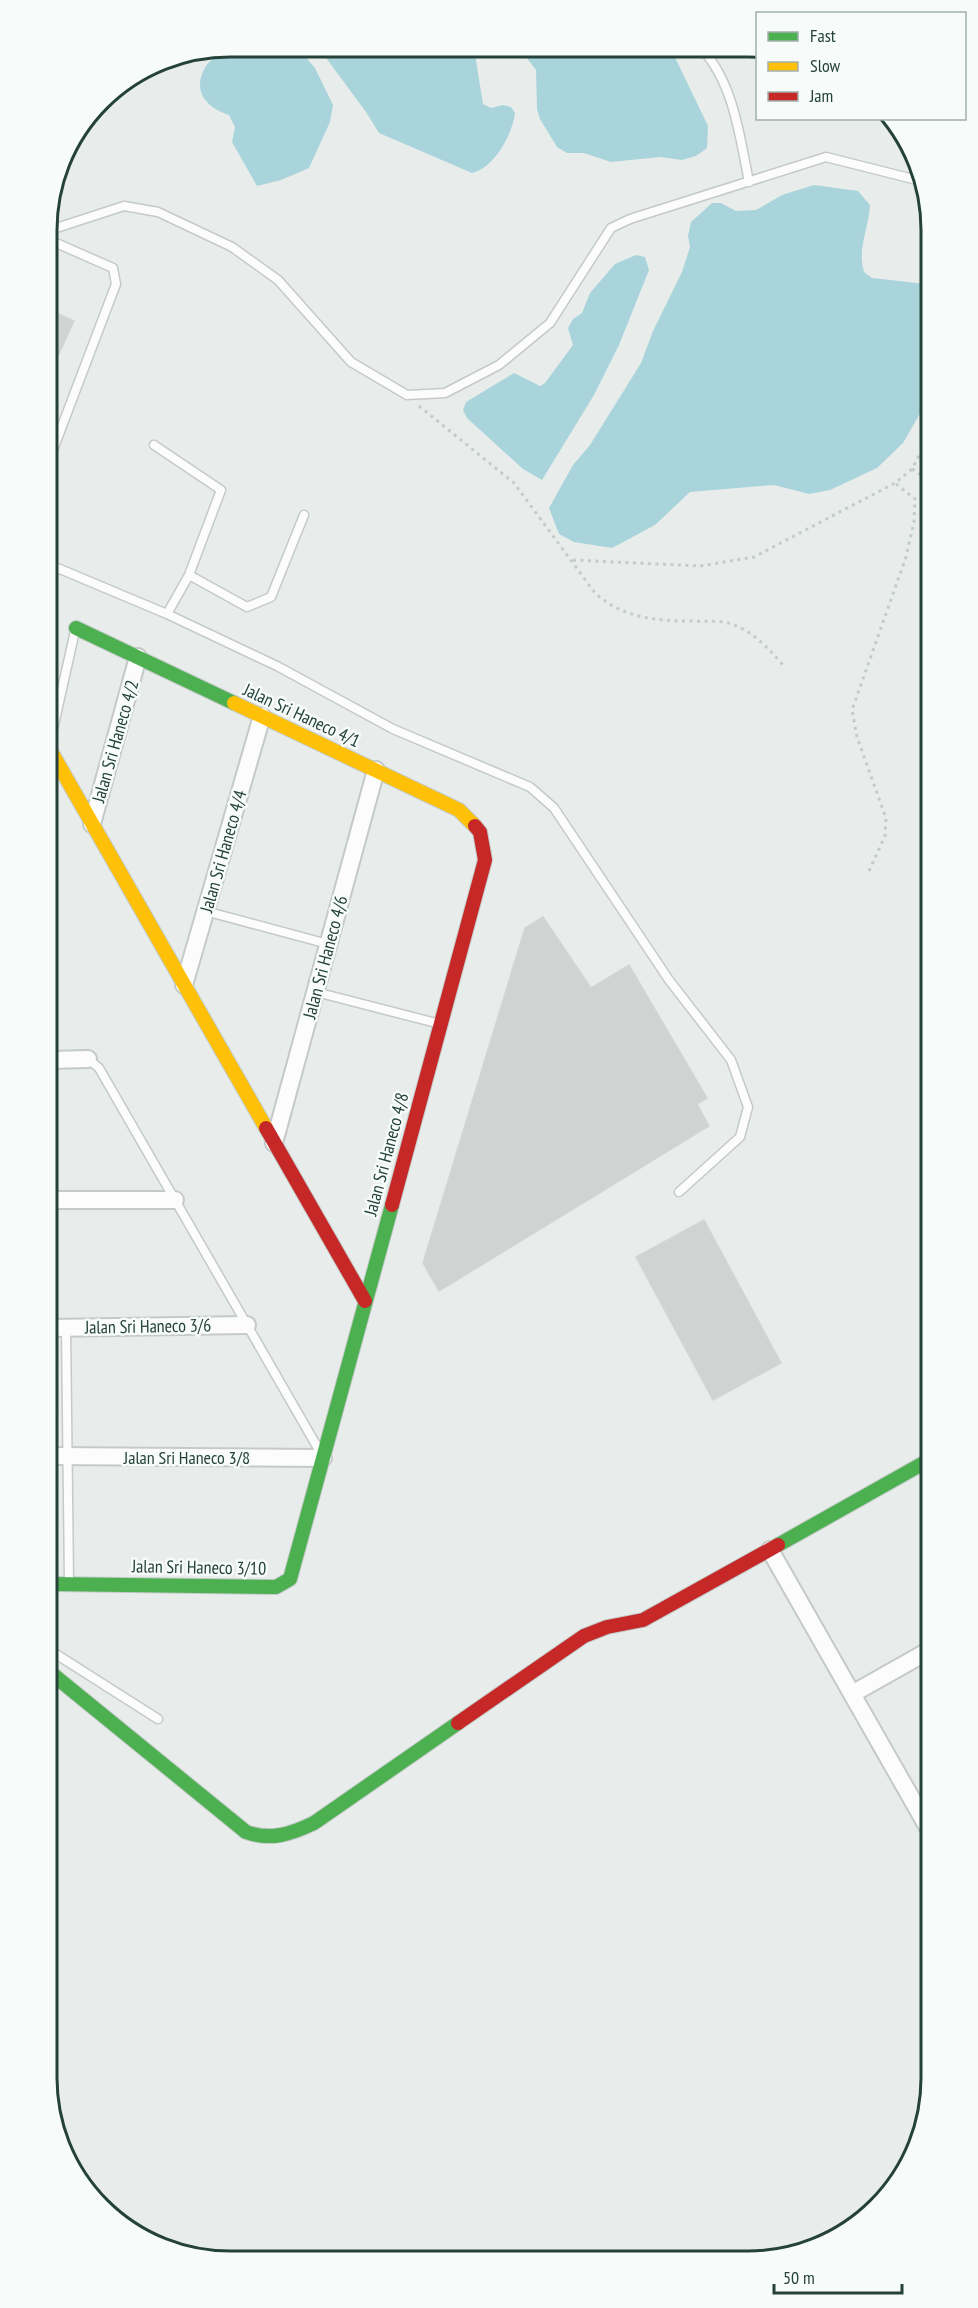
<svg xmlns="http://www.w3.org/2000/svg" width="978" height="2308" viewBox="0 0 978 2308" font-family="'PT Sans Narrow',sans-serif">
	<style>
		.water { fill: #a9d4db }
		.building { fill: #cfd4d2; stroke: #d1d6d4; stroke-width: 1.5 }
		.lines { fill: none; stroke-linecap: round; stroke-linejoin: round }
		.lane-casing { stroke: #c5cac8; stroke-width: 11 }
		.street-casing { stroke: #c5cac8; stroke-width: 20 }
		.fast-casing { stroke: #c3cbc8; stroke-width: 16 }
		.slow-casing { stroke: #c3cbc8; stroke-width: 16 }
		.jam-casing { stroke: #c3cbc8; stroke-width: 16 }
		.path { stroke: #c3ccca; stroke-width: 3; stroke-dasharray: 3 4.5; stroke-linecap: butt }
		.lane { stroke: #fcfcfc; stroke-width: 8 }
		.street { stroke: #fcfcfc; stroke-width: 16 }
		.fast { stroke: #4caf50; stroke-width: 14 }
		.slow { stroke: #ffc107; stroke-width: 14 }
		.jam { stroke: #c62828; stroke-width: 14 }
		.labels { text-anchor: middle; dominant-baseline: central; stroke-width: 5; stroke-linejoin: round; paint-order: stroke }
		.street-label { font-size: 18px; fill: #24423a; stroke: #f7fbf9 }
		.rim { fill: none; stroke: #24423a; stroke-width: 3 }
	</style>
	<rect width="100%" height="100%" fill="#e8edeb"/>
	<!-- water -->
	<path class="water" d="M233,47h64l18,21 18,37 -3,17 -21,46 -28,12 -24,6 -25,-44 3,-15 -6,-12c-23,-7 -38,-25 -23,-49 5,-8 19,-15 27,-19z
		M318,47l156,1 9,56 8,4 12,-3 8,2 4,6c-3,22 -20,54 -43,60l-93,-40 -13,-21z
		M519,48l152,1 37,77 -1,22 -11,8 -14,4 -22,-3 -49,5 -27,-9h-17l-10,-6 -17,-28 -3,-10 -1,-39z
		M814,185l44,6 12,14c-1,23 -13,43 -6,67l8,6 54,6v119l-23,40 -26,25 -47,22 -21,4 -35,-9 -84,7 -35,33 -43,23 -38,-6 -15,-8 -10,-26 24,-43 17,-20 51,-82 12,-32 29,-59 8,-25 -2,-11 3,-14 21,-19h9l15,8 20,-1 26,-15z
		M636,255l9,2 4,13 -30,75 -25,50 -52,85 -19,-11 -56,-51 -4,-8 3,-8 48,-29 26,13 5,-3 28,-38 -5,-17 5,-9 9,-6 8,-20 25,-29z"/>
	<!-- building -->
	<path class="building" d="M47,309l27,12 -27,59z
		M543,917l48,71 38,-23 78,133 -10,6 12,22 -270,165 -16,-28 102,-335z
		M704,1220l77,143 -68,37 -77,-143z"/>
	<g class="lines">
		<defs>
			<path id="lane" d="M702,49c32,35 38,89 47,133
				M47,231l77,-25 34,6 74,35 46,33 73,82 56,33 38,-2 54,-28 51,-42 61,-95 19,-9 196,-62 99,25
				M47,239l66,29 3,16 -68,179
				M154,445l67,45 -32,85 -22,39
				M48,564l119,50 110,52 116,63 137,58 24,21 115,172 62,80 17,47 -8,30 -61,55
				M189,575l58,32 24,-10 33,-82
				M49,747l26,-116
				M205,911l123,33
				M316,992l124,32
				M88,1059l11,9 220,382
				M66,1327l3,255
				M51,1651l107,68"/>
			<path id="street" d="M92,824l46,-167
				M184,985l78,-269
				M49,1060l39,-1
				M274,1143l102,-373
				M50,1200h125
				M50,1328l197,-3
				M51,1456l272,2
				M770,1550l160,281
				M852,1694l78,-44"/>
			<path id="fast" d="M76,628l158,75
				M778,1545l151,-85
				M51,1584l225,3 14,-8 102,-374
				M51,1673l195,159c25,9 45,2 68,-9l144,-100"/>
			<path id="slow" d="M234,703l225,107 16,16
				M49,748l217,380"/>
			<path id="jam" d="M266,1128l99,173
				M392,1205l93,-345 -5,-28 -5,-6
				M458,1723l126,-87 23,-9 36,-7 135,-75"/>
		</defs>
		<!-- lane casing -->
		<use href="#lane" class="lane-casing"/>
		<!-- street casing -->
		<use href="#street" class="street-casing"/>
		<!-- fast casing -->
		<use href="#fast" class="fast-casing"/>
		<!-- slow casing -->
		<use href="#slow" class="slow-casing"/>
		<!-- jam casing -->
		<use href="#jam" class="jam-casing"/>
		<!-- path -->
		<path class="path" d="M419,406l95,77 81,110c29,26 63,28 100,28 11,1 23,-1 33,2 24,7 39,24 55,42
			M912,469l14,9
			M573,560l127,6 54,-9 141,-74 17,-14 14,-27
			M869,871l16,-35 1,-18 -29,-81 -5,-27 54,-153 8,-35 1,-23 -20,-16"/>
		<!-- lane -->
		<use href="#lane" class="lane"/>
		<!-- street -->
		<use href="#street" class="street"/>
		<!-- fast -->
		<use href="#fast" class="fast"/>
		<!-- slow -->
		<use href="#slow" class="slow"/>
		<!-- jam -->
		<use href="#jam" class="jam"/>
	</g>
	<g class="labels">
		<!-- street labels -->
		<g class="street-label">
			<text transform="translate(302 715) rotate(25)">Jalan Sri Haneco 4/1</text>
			<text transform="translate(115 741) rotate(-74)">Jalan Sri Haneco 4/2</text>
			<text transform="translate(223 851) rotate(-74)">Jalan Sri Haneco 4/4</text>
			<text transform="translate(325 957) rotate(-75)">Jalan Sri Haneco 4/6</text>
			<text transform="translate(386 1154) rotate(-75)">Jalan Sri Haneco 4/8</text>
			<text transform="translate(148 1326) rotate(-1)">Jalan Sri Haneco 3/6</text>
			<text x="187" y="1457">Jalan Sri Haneco 3/8</text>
			<text transform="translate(199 1567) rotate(1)">Jalan Sri Haneco 3/10</text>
		</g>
	</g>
	<!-- crop -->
	<path d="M0 0H978V2308H0ZM230 57H748A173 173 0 0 1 921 230V2078A173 173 0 0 1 748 2251H230A173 173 0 0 1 57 2078V230A173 173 0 0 1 230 57Z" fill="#f7fbf9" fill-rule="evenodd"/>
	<path class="rim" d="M230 57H748A173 173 0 0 1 921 230V2078A173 173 0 0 1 748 2251H230A173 173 0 0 1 57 2078V230A173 173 0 0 1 230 57Z"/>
	<!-- legend -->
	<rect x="756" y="12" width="210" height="108" fill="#f7fbf9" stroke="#a3b1ad" stroke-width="1.5"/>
	<rect x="768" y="32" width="30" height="9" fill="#4caf50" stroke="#a3b1ad" stroke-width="1.5"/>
	<text x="810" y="42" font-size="18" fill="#24423a">Fast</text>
	<rect x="768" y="62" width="30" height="9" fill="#ffc107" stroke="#a3b1ad" stroke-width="1.5"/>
	<text x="810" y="72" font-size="18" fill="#24423a">Slow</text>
	<rect x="768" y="92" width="30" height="9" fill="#c62828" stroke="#a3b1ad" stroke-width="1.5"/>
	<text x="810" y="102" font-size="18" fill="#24423a">Jam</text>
	<!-- scale -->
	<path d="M774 2284v9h128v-9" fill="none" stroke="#24423a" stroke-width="3"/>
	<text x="783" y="2284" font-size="18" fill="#24423a" stroke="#f7fbf9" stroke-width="4.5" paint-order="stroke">50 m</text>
</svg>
